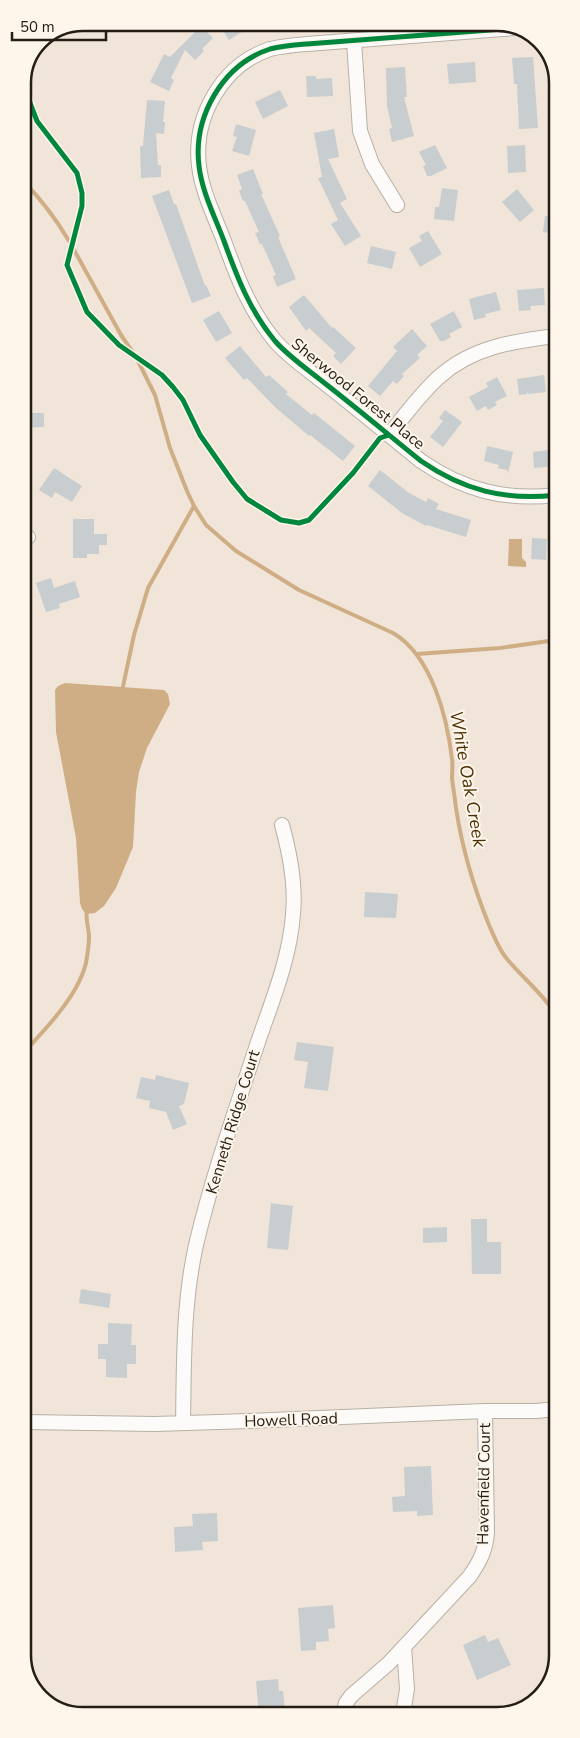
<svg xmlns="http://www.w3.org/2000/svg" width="580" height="1738" viewBox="0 0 580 1738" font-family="'Nunito Sans',sans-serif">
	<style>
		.water { fill: #d0ae85 }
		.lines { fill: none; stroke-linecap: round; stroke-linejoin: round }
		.stream { stroke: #d0ae85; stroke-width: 4 }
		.building { fill: #c8cdd0 }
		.minor-casing { stroke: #b8b0a5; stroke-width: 16 }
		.minor { stroke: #fdfbf9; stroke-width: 14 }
		.cycleway-casing { stroke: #fef5eb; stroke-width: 8 }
		.cycleway { stroke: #00873e; stroke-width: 5 }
		.labels { text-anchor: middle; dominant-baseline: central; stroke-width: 4; stroke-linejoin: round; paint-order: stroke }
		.street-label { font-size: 16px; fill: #251d14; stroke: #fef5eb }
		.water-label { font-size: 18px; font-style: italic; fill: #4d3002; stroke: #fef5eb }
		.rim { fill: none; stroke: #251d14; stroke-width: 2.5 }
	</style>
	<rect width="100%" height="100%" fill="#f0e5d8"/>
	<!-- water -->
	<path class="water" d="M509,539h13v19l4,4v5l-18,-1z
		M65,683l99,7 4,4 2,10 -23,44 -8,24 -3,20 -3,55 -17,41 -12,18 -9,7 -9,1 -4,-5 -2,-6 -4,-65 -20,-106 -1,-42 3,-4z"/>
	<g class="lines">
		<!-- stream -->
		<path class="stream" d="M23,181c18,18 33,38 46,60
			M73,248l48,87 13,19
			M138,361l17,34 15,53 17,43 7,15 12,19 30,26 63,39 94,43c39,23 54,84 59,126 1,6 0,13 0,19 1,10 3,20 4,30 6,40 18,80 33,117 5,11 10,25 18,34 16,19 36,35 50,57
			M417,654l83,-6 56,-8
			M122,691l12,-56 14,-47 46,-82
			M24,1052c23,-24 59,-62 63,-95 1,-7 2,-13 2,-20 0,-9 -4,-18 -2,-27"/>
	</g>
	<!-- building -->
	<path class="building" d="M218,23h38l-27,17z
		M201,26l12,12 -11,11 2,2 -9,9 -10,-10 -14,28 3,2 -5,11 -19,-9 14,-28 6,3z
		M533,57l5,71 -19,1 -2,-45h-3l-2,-26z
		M475,62l1,20 -27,2 -2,-20z
		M405,67l2,30h-3l10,39 -22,6 -3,-13 3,-1 -5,-22 -1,-38z
		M306,76h10v3l16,-1 1,18 -26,1z
		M280,90l8,16 -25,13 -8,-17z
		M147,100l18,1 -2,21h2l-1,12 -8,-1 2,32h3v12l-20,1 -1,-32h3z
		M236,124l20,6 -7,26 -17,-5 5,-14 -4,-1z
		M334,129l5,28 -11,2 19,40 -7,4 21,33 -16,10 -14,-22 7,-4 -20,-42 4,-1 -8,-44z
		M435,145l12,23 -16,8h-4l-4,-10 3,-1 -7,-13z
		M525,145l1,27 -18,1 -1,-27z
		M253,169l10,25h-2l19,42 -2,1 18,42 -19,8 -4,-11 3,-1 -14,-31h-2l-5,-11 4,-1 -14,-31h-2l-4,-10 3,-2 -5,-14z
		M442,188l16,2 -4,31 -20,-2 1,-12h4z
		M517,189l17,21 -14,12 -18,-20z
		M169,190l5,14h2l29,82 1,-1 5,11 -19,7 -40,-107z
		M545,216l11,1v17l-13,-2z
		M428,231l14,23 -22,13 -11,-19 13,-7 -3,-5z
		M371,246l25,6 -4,17 -25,-6z
		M544,288l1,17 -15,1 1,4 -12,1 -2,-21z
		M496,292l5,18 -16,4 1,3 -12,3 -5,-21z
		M304,295l28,33 1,-1 23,21 -15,16 -8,-8 3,-3 -27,-25 -3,3 -17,-24z
		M219,311l13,22 -16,9 -13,-22z
		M454,311l8,16 -13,7 2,3 -7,4h-4l-10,-17z
		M412,329l15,17 -10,9 3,3 -18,16 2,2 -7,8 -4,-3 -13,15 -12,-10 29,-35 -4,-4z
		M240,346l26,31 3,-2 19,17 -2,2 26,21 2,-2 41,33 -12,15 -33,-26 -1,1 -33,-28 -29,-30 -3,2 -19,-22z
		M544,375l2,17 -18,2v-3l-1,3 -8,1 -2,-16z
		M497,377l10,19 -12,6 2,3 -9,5 -2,-4 -9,5 -8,-14 19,-10 -2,-4z
		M445,410l17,12 -19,25 -13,-10 13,-16 -4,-3z
		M23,413h21v14l-21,1z
		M487,446l26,6 -5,21 -1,-3 -9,-2 1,-3 -15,-4z
		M556,449v17l-22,2 -1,-16z
		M54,468l28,18 -10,16 -17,-10 -3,6 -13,-8z
		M380,470l29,23 17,9 2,-4 11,6 -3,5 35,11 -5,17 -39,-12 -1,1 -24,-13 -34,-27z
		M73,519h21v15h13v11h-8v9h-12v4h-14z
		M532,538l15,1 -1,21 -15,-1z
		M51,578l3,10 21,-7 5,16 -21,7 1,4 -14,4 -10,-29z
		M365,892l33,2 -2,24 -32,-1z
		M297,1042l37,5 -6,44 -24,-3 4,-26 -14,-2z
		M156,1075l33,8 -5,21 -5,2 8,18 -14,6 -7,-18 -17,-4 1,-7 -14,-3 5,-21 14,3z
		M271,1203l22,3 -5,44 -21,-2z
		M471,1219h16v23h14v32h-29z
		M447,1227v15l-24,1v-15z
		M81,1289l30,5 -2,14 -30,-5z
		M108,1323l24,1 -1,21h5v19h-9v14l-21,-1v-18h-8v-15h10z
		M431,1466l2,49 -16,1v-5l-24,1 -1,-15 13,-1 -1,-29z
		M217,1513l1,28 -16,1 1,8 -28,2 -1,-25 19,-1 -1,-12z
		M333,1605l2,23 -7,1 1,12 -13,1v8l-15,1 -3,-43z
		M485,1635l3,7 10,-4 13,27 -34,15 -14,-35z
		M278,1679l1,12h4l2,18h-5l1,5 -22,1 -3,-34z"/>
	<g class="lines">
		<defs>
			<path id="minor" d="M515,28l-208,16c-12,1 -25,2 -37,5 -48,16 -77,68 -71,117 3,26 16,51 25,75 13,36 26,70 51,100 15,17 35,30 52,44 32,25 63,51 94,76 42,29 84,40 135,34
				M354,41l6,90 12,33 25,41
				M389,435c16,-20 31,-41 50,-58 33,-30 75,-36 117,-41
				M23,534l5,3
				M24,1422l131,2 94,-3 236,-10h51l21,-2
				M183,1423c1,-60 0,-120 13,-178 16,-68 40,-136 62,-203 14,-41 32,-84 35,-128 3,-30 -3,-60 -11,-89
				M343,1714l3,-11 5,-7 38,-33 81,-87c10,-15 16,-26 17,-44l-2,-121
				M403,1714l4,-25 -3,-42"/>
		</defs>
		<!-- minor casing -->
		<use href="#minor" class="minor-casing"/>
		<!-- minor -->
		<use href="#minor" class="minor"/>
		<defs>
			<path id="cycleway" d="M515,28l-208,16c-12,1 -25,2 -37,5 -48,16 -77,68 -71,117 3,26 16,51 25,75 13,36 26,70 51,100 15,17 35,30 52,44 32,25 63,51 94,76 42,29 84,40 135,34
				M24,76l6,27 7,18 40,52 5,20v13l-15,59 20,47 32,33 43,30 11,12 10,13 17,35 33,47 14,17 34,21 18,3 10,-3 44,-47 27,-35 9,-3"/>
		</defs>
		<!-- cycleway casing -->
		<use href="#cycleway" class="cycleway-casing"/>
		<!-- cycleway -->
		<use href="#cycleway" class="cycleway"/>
	</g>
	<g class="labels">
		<!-- street labels -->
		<g class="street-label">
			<text transform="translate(358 394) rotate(39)">Sherwood Forest Place</text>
			<text transform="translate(233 1122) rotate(-73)">Kenneth Ridge Court</text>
			<text transform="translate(291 1420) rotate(-2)">Howell Road</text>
			<text transform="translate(484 1484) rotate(-89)">Havenfield Court</text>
		</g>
		<!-- water labels -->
		<g class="water-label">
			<text transform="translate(468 779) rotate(80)">White Oak Creek</text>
		</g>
	</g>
	<!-- crop -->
	<path d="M0 0H580V1738H0ZM83 31H497A52 52 0 0 1 549 83V1655A52 52 0 0 1 497 1707H83A52 52 0 0 1 31 1655V83A52 52 0 0 1 83 31Z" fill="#fef5eb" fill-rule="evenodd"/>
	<path class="rim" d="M83 31H497A52 52 0 0 1 549 83V1655A52 52 0 0 1 497 1707H83A52 52 0 0 1 31 1655V83A52 52 0 0 1 83 31Z"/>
	<!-- scale -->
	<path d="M12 32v8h94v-8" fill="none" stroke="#251d14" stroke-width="2.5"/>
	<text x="20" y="32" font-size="15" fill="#251d14" stroke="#fef5eb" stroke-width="4" paint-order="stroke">50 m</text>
</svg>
